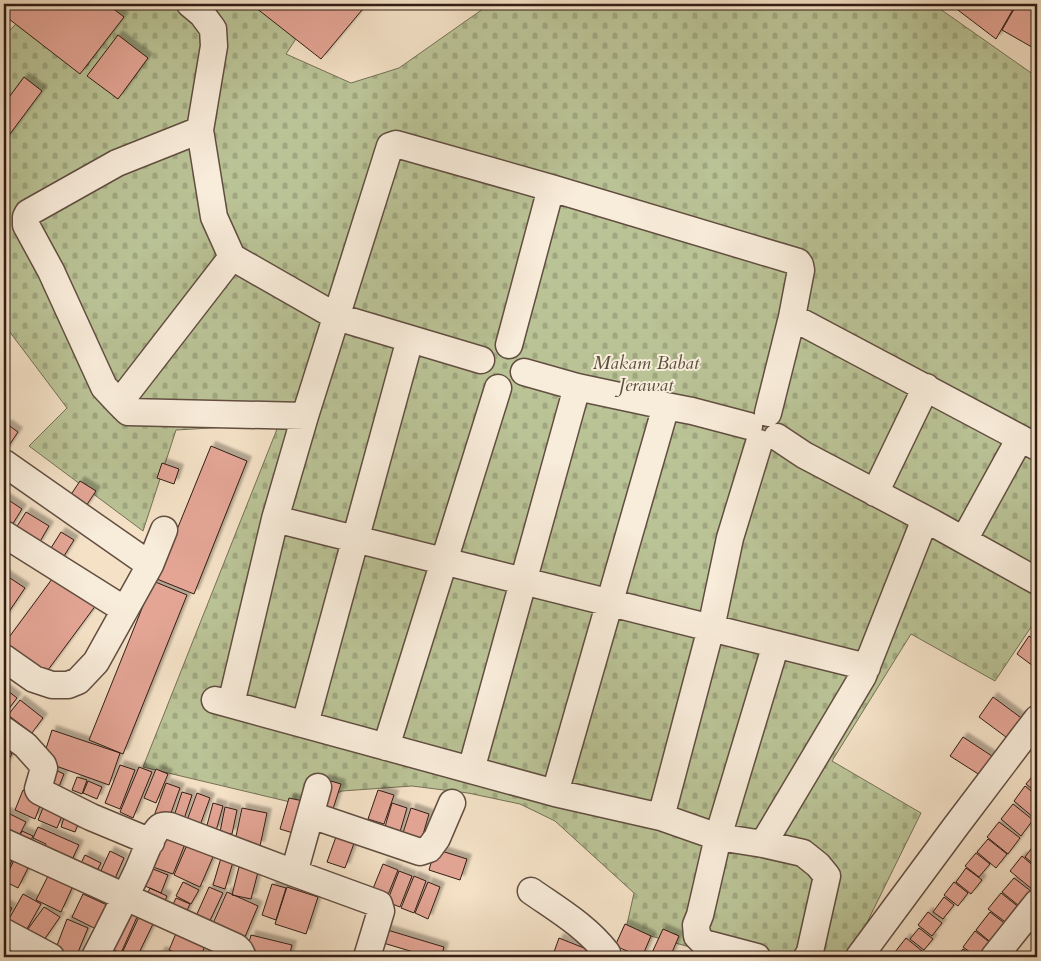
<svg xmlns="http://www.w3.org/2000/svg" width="1041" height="961" viewBox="0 0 1041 961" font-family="Cardo,serif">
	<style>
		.cemetery { fill: url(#cemetery-stones); stroke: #767056 }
		.building { fill: #e4a595; stroke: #311d15; filter: url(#shadow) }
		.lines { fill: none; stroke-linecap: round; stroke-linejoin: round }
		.minor-casing { stroke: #624e41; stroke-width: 29 }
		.minor { stroke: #f8ecda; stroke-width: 26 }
		.labels { text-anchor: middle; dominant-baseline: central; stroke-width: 4; stroke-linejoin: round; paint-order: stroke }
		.park-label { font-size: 19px; font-style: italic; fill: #5a4f3c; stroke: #f8ecda }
	</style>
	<defs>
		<pattern id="cemetery-stones" width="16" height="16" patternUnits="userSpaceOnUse" patternTransform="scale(1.25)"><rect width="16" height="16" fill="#bac396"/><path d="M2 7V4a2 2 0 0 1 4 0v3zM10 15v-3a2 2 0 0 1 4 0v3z" fill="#a0a780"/></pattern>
		<filter id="shadow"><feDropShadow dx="4.5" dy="-4.5" stdDeviation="1" flood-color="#0004"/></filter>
	</defs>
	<rect width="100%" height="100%" fill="#f4e1c6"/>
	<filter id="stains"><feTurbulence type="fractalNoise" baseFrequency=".004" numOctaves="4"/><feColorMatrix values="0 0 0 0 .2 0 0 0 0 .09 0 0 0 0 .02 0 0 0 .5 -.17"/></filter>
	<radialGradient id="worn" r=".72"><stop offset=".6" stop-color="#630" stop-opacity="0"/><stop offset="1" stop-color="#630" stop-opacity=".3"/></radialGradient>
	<!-- cemetery -->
	<path class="cemetery" d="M104,4h156l39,30 -13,20 65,29 48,-15 91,-64h443l104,73v541l-42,63 -84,-47 -79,127 89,52 -71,144h-125l-99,-28 8,-36 -79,-72 -35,-17 -52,-11 -56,-7 -70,5 -35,15 -164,-39 136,-343 -103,6 -33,101 -114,-85 38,-38 -61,-81 -2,2v-292l19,-21 65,50z"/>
	<!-- building -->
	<path class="building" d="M4,4h103l17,13 -44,57 -71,-55 -5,7z
		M251,4h116l-46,55z
		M950,4h66l-20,35z
		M1017,4h20v46l-35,-20z
		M118,35l30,23 -30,41 -31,-23z
		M24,77l18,14 -38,51v-38z
		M7,424l11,8 -14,21v-25z
		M211,446l36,15 -53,133 -37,-15z
		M162,463l17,6 -5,15 -17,-6z
		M80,481l16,10 -16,24 -16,-10z
		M4,497l18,12 -13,21 -5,-3z
		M26,512l23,14 -11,19 -24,-14z
		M61,532l13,8 -15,24 -13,-8z
		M58,571l41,30 -54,73 -41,-30z
		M4,574l21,14 -21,31z
		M153,581l34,14 -64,159 -34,-14z
		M1029,636l8,6v27l-20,-15z
		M4,688l13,10 -13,17z
		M993,697l31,23 -14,20 -31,-23z
		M20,700l23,18 -11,15 -24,-18z
		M52,730l68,23 -11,32 -67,-24z
		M963,737l32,21 -12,19 -33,-21z
		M4,749l8,5 -8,13z
		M120,765l15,5 -15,39 -15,-6z
		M139,767l13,5 -19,46 -13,-6z
		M51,768l13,6 -8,20 -13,-6z
		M156,769l12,5 -12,29 -12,-5z
		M1037,771v22l-11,-9z
		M77,777l10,3 -5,14 -10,-4z
		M324,779l17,5 -9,28 -16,-5z
		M88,781l14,6 -5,12 -14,-6z
		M166,783l14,5 -12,33 -14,-5z
		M1025,786l12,10v18l-3,4 -20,-17z
		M23,790l20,8 -8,21 -20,-9z
		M378,790l16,5 -10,29 -16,-5z
		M182,792l10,3 -9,27 -10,-3z
		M197,793l13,5 -11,30 -13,-5z
		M47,798l19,8 -9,22 -19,-8z
		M289,798l14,3 -10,32 -13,-4z
		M213,803l10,3 -7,25 -10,-2z
		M392,803l15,5 -10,34 -15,-5z
		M1013,804l20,16 -12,16 -20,-17z
		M225,807l12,3 -5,24 -12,-2z
		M242,808l25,5 -7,33 -25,-5z
		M411,808l18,6 -10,34 -19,-6z
		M66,811l15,6 -6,15 -14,-5z
		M6,812l20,10 -11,22 -11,-5v-24z
		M999,822l21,16 -12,16 -21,-17z
		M38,827l41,18 -10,21 -27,-12 4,-10 -13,-6z
		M22,831l11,5 -6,12 -11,-5z
		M167,831l20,8 -14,35 -20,-7z
		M338,831l18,7 -11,30 -18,-6z
		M190,838l26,12 -16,37 -26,-12z
		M988,839l19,15 -11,14 -19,-16z
		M1037,841v26l-12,-10z
		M435,849l32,10 -7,21 -31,-10z
		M4,851l10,5 -10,22z
		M110,851l14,7 -11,25 -15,-6z
		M976,853l14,11 -11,13 -14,-11z
		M17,854l8,4 -4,6 7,4 -10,20 -14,-7z
		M85,855l16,8 -6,12 -16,-8z
		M1022,856l15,13v16l-4,5 -23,-19z
		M221,858l12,4 -8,27 -12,-4z
		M383,864l15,6 -13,32 -15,-6z
		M239,867l19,5 -7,27 -19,-4z
		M966,868l16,12 -11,14 -15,-12z
		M153,869l15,6 -7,18 -16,-7z
		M399,871l13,5 -12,31 -13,-5z
		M49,874l24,12 -12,26 -25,-12z
		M414,876l12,5 -12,32 -13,-5z
		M1014,878l22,17 -12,15 -22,-18z
		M183,882l16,8 -8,14 -15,-8z
		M428,882l12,5 -12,32 -13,-6z
		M954,882l14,11 -10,13 -14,-11z
		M272,884l14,4 -10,32 -14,-5z
		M209,887l14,6 -17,36 -13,-6z
		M287,887l31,10 -12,37 -31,-10z
		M150,888l17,8 -6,14 -17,-9z
		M227,892l31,14 -16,38 -32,-14z
		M1001,893l19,15 -12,16 -20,-15z
		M23,894l18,10 -18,32 -18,-10z
		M83,894l24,11 -11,24 -24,-12z
		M944,897l10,8 -11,14 -10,-7z
		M176,898l14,6 -7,15 -14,-6z
		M4,904l8,4 -8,15z
		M44,907l16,10 -21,30 -16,-11z
		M123,911l14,6 -16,36 -14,-6z
		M928,912l14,11 -10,13 -14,-11z
		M990,912l18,14 -14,19 -18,-15z
		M139,917l14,7 -16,33h-1l-13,-6z
		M67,919l21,9 -12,29 -20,-9z
		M625,924l26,12 -9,21 -27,-11z
		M919,928l14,11 -9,11 -14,-11z
		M384,929l60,18 -3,10h-11l-50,-15z
		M663,929l16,7 -9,21h-20z
		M177,931l29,13 -6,13h-14l-17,-7z
		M975,931l17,13 -10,13h-5l-14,-10z
		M251,935l41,10 -3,12h-24l-19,-4z
		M559,938l30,12 -3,7h-18l-14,-5z
		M906,938l16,13 -5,6h-16l-6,-5z
		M104,947l22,10h-27z
		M963,949l10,8h-17z
		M161,951l14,6h-17z
		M205,953l18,4h-19z"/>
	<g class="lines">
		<defs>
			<path id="minor" d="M190,4l12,10 11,15 1,17 -14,84 14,87 18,40 105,60 144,43
				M200,130l-83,33 -89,50 -2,4v8l25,46 53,116 15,16 113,-146
				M792,317l245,130
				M509,345l42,-157
				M524,372l53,15 89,19 26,5 57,15
				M119,403l9,9 177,4
				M777,437l27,18 129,68 104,58
				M4,463l146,102
				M875,493l51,-106
				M275,519l592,148
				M4,534l121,76
				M964,540l56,-102
				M4,658l30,21 18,6h16l10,-4 18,-19 54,-97 14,-35
				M215,700l340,93 106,24 57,20 45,7 40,9 15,12 9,11 -18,80 -2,1
				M231,704l44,-185 30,-103 85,-270 6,-2 155,44 247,74 2,3 1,5 -9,47 -24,96
				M305,724l105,-385
				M4,730l21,15 18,20 1,3 -6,21 1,2 52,26 60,25
				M386,747l112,-359
				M471,770l106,-383
				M555,793l111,-387
				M311,815l109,37 9,-3 8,-11 15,-35
				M661,817l50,-189 19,-90 29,-95
				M4,842l232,105 4,4 3,6
				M763,844l100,-168 62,-157
				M294,873l85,31 2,7 -14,46
				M531,891c27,19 55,35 76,62l-2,4
				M4,932l47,25
				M95,957c15,-29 29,-57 43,-87 4,-9 14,-36 21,-42 3,-3 6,-3 11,-2l124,47 24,-86
				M757,957l-53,-14 -7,-7 -1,-11 4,-10 18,-78 58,-193
				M859,957l97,-131 81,-107
				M994,957l43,-54"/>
		</defs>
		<!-- minor casing -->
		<use href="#minor" class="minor-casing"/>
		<!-- minor -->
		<use href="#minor" class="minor"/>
	</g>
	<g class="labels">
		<!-- park labels -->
		<g class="park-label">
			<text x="646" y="363">Makam Babat<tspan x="646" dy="22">Jerawat</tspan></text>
		</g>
	</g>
	<!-- margin -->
	<rect width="1041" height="961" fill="none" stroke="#f4e1c6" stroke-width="20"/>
	<rect x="5" y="5" width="1031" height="951" fill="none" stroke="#311d15" stroke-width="2.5"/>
	<rect x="10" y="10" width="1021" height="941" fill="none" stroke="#311d15"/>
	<rect width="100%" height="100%" filter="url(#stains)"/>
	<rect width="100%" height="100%" fill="url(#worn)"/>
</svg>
